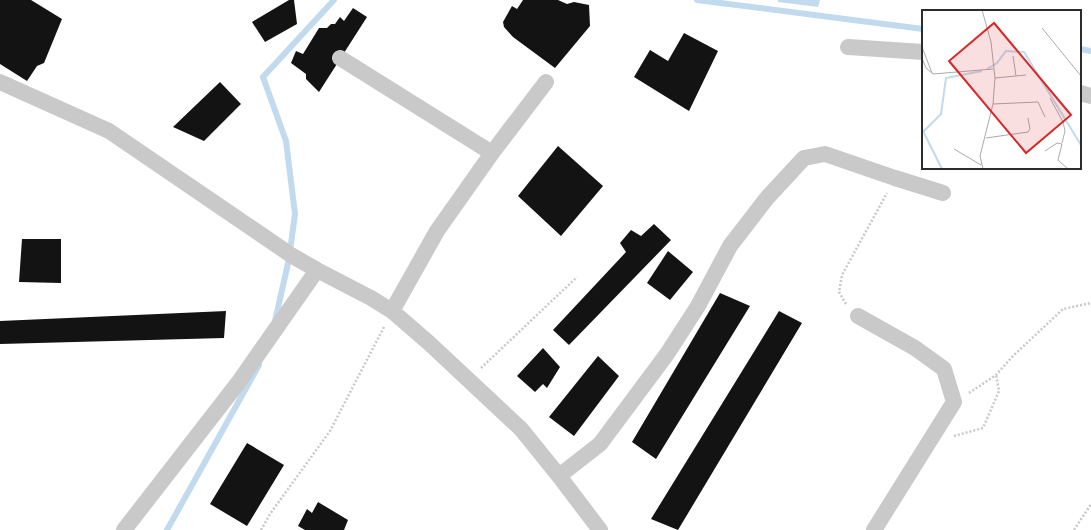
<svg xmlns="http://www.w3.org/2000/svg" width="1091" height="530" viewBox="0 0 1091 530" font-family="'DM Sans',sans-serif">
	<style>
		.water { fill: #c2daee }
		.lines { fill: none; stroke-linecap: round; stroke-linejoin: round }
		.stream { stroke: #c2daee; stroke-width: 6 }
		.building { fill: #131313 }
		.path { stroke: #c9c9c9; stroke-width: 2.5; stroke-dasharray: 2 2; stroke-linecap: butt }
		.street { stroke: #c9c9c9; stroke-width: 16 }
		.inset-river { fill: none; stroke: #c2daee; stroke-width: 2 }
		.inset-road { fill: none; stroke: #ababab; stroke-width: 1 }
		.view { fill: #d62828; fill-opacity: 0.15; stroke: #d62828; stroke-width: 2 }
		.inset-edge { fill: none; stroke: #2c2c2c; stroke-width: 2 }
	</style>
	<rect width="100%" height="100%" fill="#fff"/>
	<!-- water -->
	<path class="water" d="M778,0h42l-2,7 -40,-5z"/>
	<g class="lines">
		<!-- stream -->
		<path class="stream" d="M697,0l226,29
			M1080,49l11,2
			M275,321l14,-62 6,-45 -9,-73 -23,-64 71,-77
			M167,530l92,-165"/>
	</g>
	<!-- building -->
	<path class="building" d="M0,0h31l31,19 -18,44 -7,3 -10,15 -27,-17z
		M289,0h5l3,24 -32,18 -13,-20z
		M523,0h35l9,4 7,-2 15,3 1,21 -35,42 -42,-31 -9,-10 -1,-5 9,-16 5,3z
		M353,8l14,9 -48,75 -13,-13v-5l-15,-11 5,-12 7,3 16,-26h8l4,-4h4l5,-7 4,4z
		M684,33l34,18 -29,60 -55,-34 16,-27 18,11z
		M220,82l21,22 -37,37 -31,-14z
		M558,146l45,40 -42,50 -43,-40z
		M654,224l17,16 -102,105 -16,-15 73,-78 -6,-9 11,-13 10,6z
		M22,239h39v44l-42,-1z
		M668,251l25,21 -23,28 -23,-17z
		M720,293l30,13 -94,153 -24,-17z
		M226,311l-2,27 -224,6v-23z
		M779,311l23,12 -124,207 -27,-11z
		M543,348l17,19 -13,21 -4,-4 -8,8 -18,-16z
		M598,356l21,20 -45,60 -25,-19z
		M247,443l37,22 -37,61 -37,-22z
		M318,502l30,18 -4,10h-39l-7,-4 9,-17 5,4z"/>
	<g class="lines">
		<!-- path -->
		<path class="path" d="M846,304l-7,-12 3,-17 45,-82
			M481,368l96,-91
			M969,393l27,-18 16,-18 51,-48 28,-6
			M954,436l29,-8 16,-37 -3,-16
			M261,530l9,-16 60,-83 54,-104
			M1074,530l17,-26"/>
		<!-- street -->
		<path class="street" d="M848,47l75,5
			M340,58l152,95
			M0,82l109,49 182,124 26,15 54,28 21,13 37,32 92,86 38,47 41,54
			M1080,93l11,3
			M392,311l45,-80 55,-78 54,-71
			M858,316l57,32 29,21 10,33 -80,128
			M559,476l41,-32 67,-90 31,-48 32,-60 37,-48 37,-40 21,-4 70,24 48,15
			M124,530l114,-147 79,-113"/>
	</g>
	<!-- overview -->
	<g transform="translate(922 10)">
		<rect width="159" height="159" fill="#fff"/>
		<path class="inset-river" d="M65,59l10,-6 9,-12 18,1 57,93M0,119l20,40M1,122l18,-18 5,-36 36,-7"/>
		<path class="inset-road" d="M60,0l9,32 4,36 -2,26 -13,52 3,13M120,18l39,48M0,37l10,26M91,46l3,20M0,48l4,10 7,6 60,-5M73,68l31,-3M128,88l13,24 2,9 -3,12M71,94l45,-2 7,15M64,128l42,-6 2,-3 -2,-11M32,139l27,16M123,141l12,-8 5,1 -4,16 10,9"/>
		<path class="view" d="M72,13l77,92 -45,38 -77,-92z"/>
		<rect width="159" height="159" class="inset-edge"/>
	</g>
</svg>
